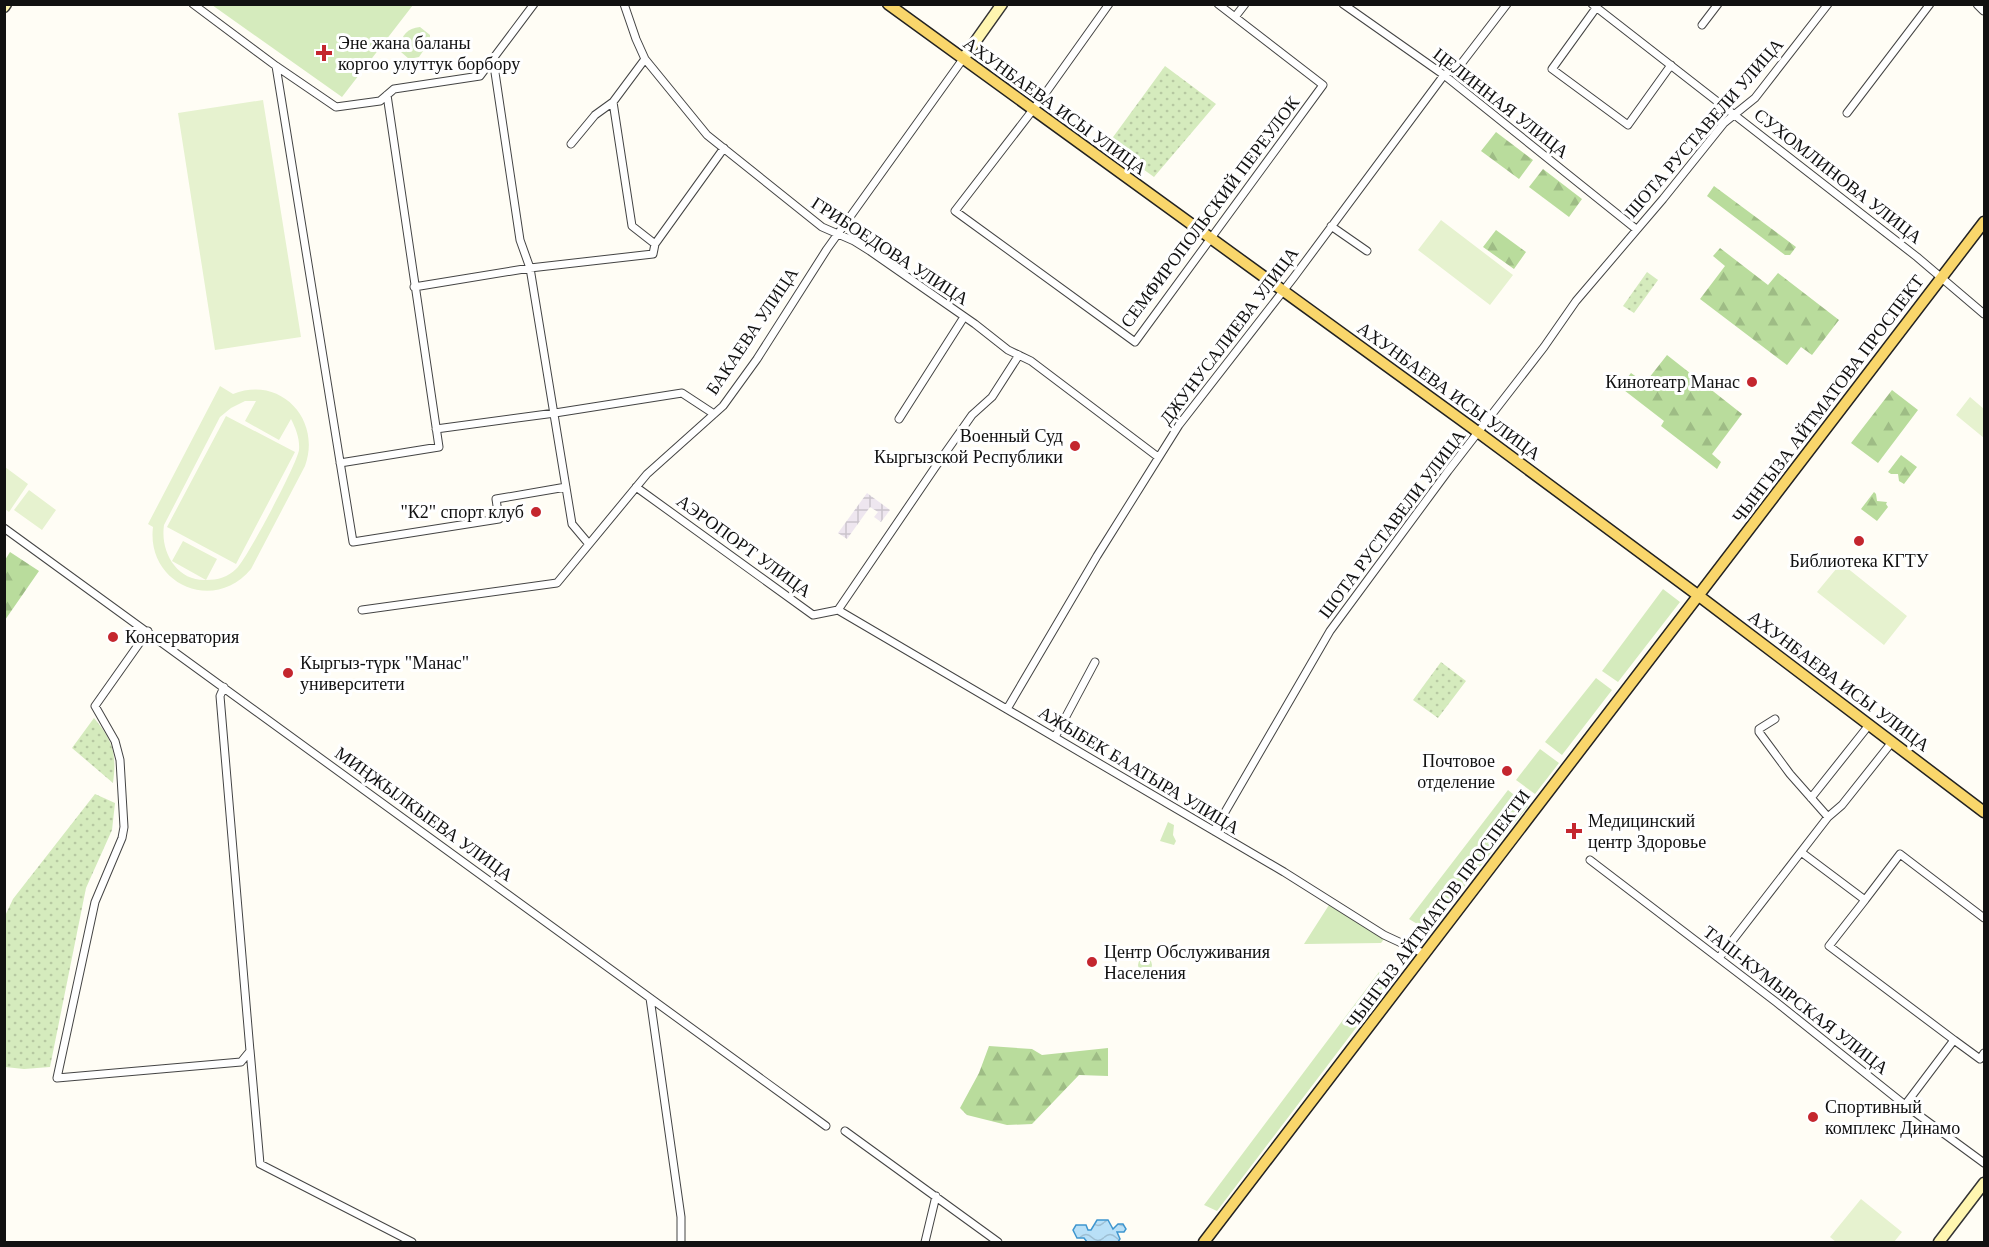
<svg xmlns="http://www.w3.org/2000/svg" width="1989" height="1247" viewBox="0 0 1989 1247" font-family="Georgia,serif">
	<style>
		.industrial { fill: url(#industrial-grid) }
		.grass { fill: #d5ebbd }
		.forest { fill: url(#forest-firs) }
		.park { fill: url(#park-dots) }
		.pitch { fill: #e6f2cf; fill-rule: evenodd }
		.water { fill: url(#water-waves); stroke: #3f96cf; stroke-width: 1.5 }
		.lines { fill: none; stroke-linecap: round; stroke-linejoin: round }
		.minor-casing { stroke: #444; stroke-width: 9 }
		.tertiary-casing { stroke: #444; stroke-width: 11 }
		.secondary-casing { stroke: #333; stroke-width: 13 }
		.primary-casing { stroke: #222; stroke-width: 13 }
		.minor { stroke: #fff; stroke-width: 7 }
		.tertiary { stroke: #fff; stroke-width: 9 }
		.secondary { stroke: #fff6b0; stroke-width: 10 }
		.primary { stroke: #f9d66b; stroke-width: 10 }
		.poi-dot { fill: #c4262e; stroke: #fff; stroke-width: 2 }
		.labels { text-anchor: middle; dominant-baseline: central; stroke-width: 6; stroke-linejoin: round; paint-order: stroke }
		.poi-label { font-size: 18px; fill: #111; stroke: #fff; text-anchor: start }
		.street-label { font-size: 18px; fill: #111; stroke: #fff }
	</style>
	<defs>
		<pattern id="industrial-grid" width="8" height="8" patternUnits="userSpaceOnUse" patternTransform="scale(1.5)"><rect width="8" height="8" fill="#eee6ef"/><path d="M0 4h8M4 0v8" fill="none" stroke="#cbc4cc"/></pattern>
		<pattern id="forest-firs" width="22" height="20" patternUnits="userSpaceOnUse" patternTransform="scale(1.5)"><rect width="22" height="20" fill="#b9dc9c"/><path d="M5 1l3.5 6h-7zM16 11l3.5 6h-7z" fill="#9ebc85"/></pattern>
		<pattern id="park-dots" width="8" height="8" patternUnits="userSpaceOnUse" patternTransform="scale(1.5)"><rect width="8" height="8" fill="#d5ebbd"/><path d="M2 2h.1M6 6h.1" fill="none" stroke="#b6c8a1" stroke-width="1.8" stroke-linecap="round"/></pattern>
		<pattern id="water-waves" width="16" height="10" patternUnits="userSpaceOnUse" patternTransform="scale(1.5)"><rect width="16" height="10" fill="#b9e0f7"/><path d="M0 5q4-4 8 0t8 0" fill="none" stroke="#9ebfd3"/></pattern>
	</defs>
	<rect width="100%" height="100%" fill="#fffdf5"/>
	<!-- industrial -->
	<path class="industrial" d="M867,493l23,17 -9,12 -7,-5 4,-5 -8,-5 -23,32 -9,-6z"/>
	<!-- grass -->
	<path class="grass" d="M212,5h201l-71,92z
		M420,27l10,8v6l-11,16 -10,2 -8,-7c-2,-14 5,-24 19,-25z
		M1663,589l17,13 -62,80 -16,-11z
		M1596,678l16,12 -50,65 -17,-13z
		M1540,749l19,14 -24,31 -19,-14z
		M1508,790l20,16 -99,125 -20,-12z
		M1168,822l6,3 -1,10 3,6 -2,4 -14,-4z
		M1329,905l55,34 -3,4 -77,1z
		M1138 965a7 7 0 1 1 14 0a7 7 0 1 1-14 0Z
		M1379,972h7l5,2 1,5 -2,4 -173,228 -13,-6z"/>
	<!-- forest -->
	<path class="forest" d="M1496,132l37,28 -14,19 -38,-28z
		M1543,169l39,30 -13,18 -40,-30z
		M1714,186l82,61 -6,8h-5l-78,-59z
		M1496,230l30,22 -12,17 -31,-22z
		M1720,248l48,37 10,-12 61,47 -27,35 -11,-8 -14,18 -87,-66 25,-33 -12,-10z
		M1667,355l75,59 -30,40 9,8 -4,7 -56,-43 3,-5 -44,-34 11,-14 14,10z
		M1892,390l26,20 -40,53 -27,-20z
		M1901,455l16,12 -13,17 -5,-3 -1,-7h-7l-3,-2z
		M1874,492l2,2 1,7 10,1 -1,2 2,3 -11,14 -16,-12z
		M10,552l29,19 -34,49v-60z
		M989,1046l43,3 10,6 66,-7v28l-29,-1 -47,49 -25,1 -40,-10 -7,-7 19,-35z"/>
	<!-- park -->
	<path class="park" d="M1165,66l51,38 -62,73 -46,-33z
		M1647,272l11,8 -24,33 -11,-7z
		M1441,662l25,19 -28,37 -25,-18z
		M94,718c19,23 23,35 19,65l-41,-35z
		M95,794l20,9 -3,27 -26,58 -36,179 -26,2 -19,-2v-151l8,-17z"/>
	<!-- pitch -->
	<path class="pitch" d="M263,100l38,237 -86,13 -37,-237z
		M1441,220l72,55 -23,30 -72,-55z
		M220,386l13,8c47,-19 89,25 72,72l-54,103c-37,45 -105,15 -98,-42l-5,-3zM245,401h11l-11,20 34,19 12,-21c5,10 9,20 8,31 -2,14 -52,109 -63,119 -8,8 -18,11 -30,11l11,-21 -34,-18 -11,20 34,19c-29,1 -46,-28 -42,-55l56,-108 11,-9z
		M1970,397l14,12v29l-28,-23z
		M226,416l69,36 -59,112 -69,-37z
		M5,467l23,17 -19,28 -4,-3z
		M29,490l27,20 -14,20 -28,-20z
		M1841,563l66,53 -23,29 -67,-53z
		M1861,1199l41,33 -8,10h-58l-6,-5z"/>
	<!-- water -->
	<path class="water" d="M1097,1220h11l5,9 5,-5h5l3,5 -2,3h-7l3,7 -2,3h-31l-3,-4h-7l-4,-8 3,-5h10l2,5h3z"/>
	<g class="lines">
		<defs>
			<path id="minor" d="M193,4l83,62 60,41 44,-6 14,-12 86,-13 54,-72
				M624,4l12,35 9,20 62,76 115,92 32,14 16,10 105,73 33,26 23,11 127,96
				M1109,4l-67,94 -87,113 180,131 188,-257 -105,-81
				M1343,4l101,71 192,154
				M1592,4l325,253 67,57
				M1596,8l-44,61 76,56 43,-60
				M1235,17l10,-13
				M1702,25l16,-21
				M493,59l27,181 10,28 42,256 16,19
				M645,59l-32,43 19,124 23,18
				M276,66l77,476 146,-23 -3,-20 70,-12
				M1847,113l83,-109
				M571,144l24,-29 18,-13
				M1331,226l36,25
				M414,287l116,-19 123,-14 2,-10 69,-96
				M899,419l65,-102
				M436,429l119,-16 127,-20 32,21
				M340,463l99,-16 -52,-352
				M636,487l177,128 25,-5
				M4,528l822,598
				M362,610l195,-27 90,-109 76,-68 34,-47 70,-110 136,-190
				M838,610l446,262 100,63 41,19
				M838,610l98,-144 36,-51 20,-18 27,-42
				M148,631l-53,75 20,35 5,19 4,67 -2,11 -27,64 -38,176 184,-16 9,-11 -30,-355 4,-9
				M1007,709l90,-153 82,-131 115,-148 150,-202 17,-11 46,-60
				M1775,719l-16,10v3l31,42 38,43
				M1055,737l40,-75
				M1811,798l58,-73
				M1214,831l116,-200 118,-160 96,-124 32,-46 87,-102 61,-76 31,-25 73,-94
				M1801,852l64,48 -36,46 125,94
				M1590,860l186,142 129,103 79,58
				M1865,900l35,-46 84,64
				M1719,958l109,-141 14,-12 50,-63
				M650,998l31,219v25
				M250,1050l10,114 152,78
				M1905,1105l49,-65 26,19 4,-6
				M845,1131l153,111
				M925,1242l11,-46"/>
			<path id="tertiary" d="M1978,4l6,6"/>
			<path id="secondary" d="M4,7l2,-3
				M963,59l39,-55
				M1939,1242l45,-59"/>
			<path id="primary" d="M888,4l583,423 228,169 285,216
				M1204,1242l780,-1020"/>
		</defs>
		<!-- minor casing -->
		<use href="#minor" class="minor-casing"/>
		<!-- tertiary casing -->
		<use href="#tertiary" class="tertiary-casing"/>
		<!-- secondary casing -->
		<use href="#secondary" class="secondary-casing"/>
		<!-- primary casing -->
		<use href="#primary" class="primary-casing"/>
		<!-- minor -->
		<use href="#minor" class="minor"/>
		<!-- tertiary -->
		<use href="#tertiary" class="tertiary"/>
		<!-- secondary -->
		<use href="#secondary" class="secondary"/>
		<!-- primary -->
		<use href="#primary" class="primary"/>
	</g>
	<!-- markers -->
	<g class="poi-dot">
		<path d="M321 44h6v6h6v6h-6v6h-6v-6h-6v-6h6z"/>
		<circle cx="1752" cy="382" r="6"/>
		<circle cx="1075" cy="446" r="6"/>
		<circle cx="536" cy="512" r="6"/>
		<circle cx="1859" cy="541" r="6"/>
		<circle cx="113" cy="637" r="6"/>
		<circle cx="288" cy="673" r="6"/>
		<circle cx="1507" cy="771" r="6"/>
		<path d="M1571 822h6v6h6v6h-6v6h-6v-6h-6v-6h6z"/>
		<circle cx="1092" cy="962" r="6"/>
		<circle cx="1813" cy="1117" r="6"/>
	</g>
	<g class="labels">
		<!-- poi labels -->
		<g class="poi-label">
			<text x="338" y="43">Эне жана баланы<tspan x="338" dy="21">коргоо улуттук борбору</tspan></text>
			<text x="1740" y="382" text-anchor="end">Кинотеатр Манас</text>
			<text x="1063" y="436" text-anchor="end">Военный Суд<tspan x="1063" dy="21">Кыргызской Республики</tspan></text>
			<text x="524" y="512" text-anchor="end">"К2" спорт клуб</text>
			<text x="1859" y="561" text-anchor="middle">Библиотека КГТУ</text>
			<text x="125" y="637">Консерватория</text>
			<text x="300" y="663">Кыргыз-түрк "Манас"<tspan x="300" dy="21">университети</tspan></text>
			<text x="1495" y="761" text-anchor="end">Почтовое<tspan x="1495" dy="21">отделение</tspan></text>
			<text x="1588" y="821">Медицинский<tspan x="1588" dy="21">центр Здоровье</tspan></text>
			<text x="1104" y="952">Центр Обслуживания<tspan x="1104" dy="21">Населения</tspan></text>
			<text x="1825" y="1107">Спортивный<tspan x="1825" dy="21">комплекс Динамо</tspan></text>
		</g>
		<!-- street labels -->
		<g class="street-label">
			<text transform="translate(1501 103) rotate(38)">ЦЕЛИННАЯ УЛИЦА</text>
			<text transform="translate(1055 106) rotate(36)">АХУНБАЕВА ИСЫ УЛИЦА</text>
			<text transform="translate(1704 128) rotate(-49)">ШОТА РУСТАВЕЛИ УЛИЦА</text>
			<text transform="translate(1838 176) rotate(38)">СУХОМЛИНОВА УЛИЦА</text>
			<text transform="translate(1210 212) rotate(-53)">СЕМФИРОПОЛЬСКИЙ ПЕРЕУЛОК</text>
			<text transform="translate(890 251) rotate(33)">ГРИБОЕДОВА УЛИЦА</text>
			<text transform="translate(752 331) rotate(-56)">БАКАЕВА УЛИЦА</text>
			<text transform="translate(1229 336) rotate(-53)">ДЖУНУСАЛИЕВА УЛИЦА</text>
			<text transform="translate(1449 391) rotate(36)">АХУНБАЕВА ИСЫ УЛИЦА</text>
			<text transform="translate(1828 399) rotate(-53)">ЧЫНГЫЗА АЙТМАТОВА ПРОСПЕКТ</text>
			<text transform="translate(1392 524) rotate(-53)">ШОТА РУСТАВЕЛИ УЛИЦА</text>
			<text transform="translate(744 546) rotate(36)">АЭРОПОРТ УЛИЦА</text>
			<text transform="translate(1839 681) rotate(37)">АХУНБАЕВА ИСЫ УЛИЦА</text>
			<text transform="translate(1139 770) rotate(31)">АЖЫБЕК БААТЫРА УЛИЦА</text>
			<text transform="translate(424 814) rotate(36)">МИҢЖЫЛКЫЕВА УЛИЦА</text>
			<text transform="translate(1438 909) rotate(-53)">ЧЫНГЫЗ АЙТМАТОВ ПРОСПЕКТИ</text>
			<text transform="translate(1796 1000) rotate(38)">ТАШ-КУМЫРСКАЯ УЛИЦА</text>
		</g>
	</g>
	<!-- border -->
	<rect width="1989" height="1247" fill="none" stroke="#111111" stroke-width="12"/>
</svg>
